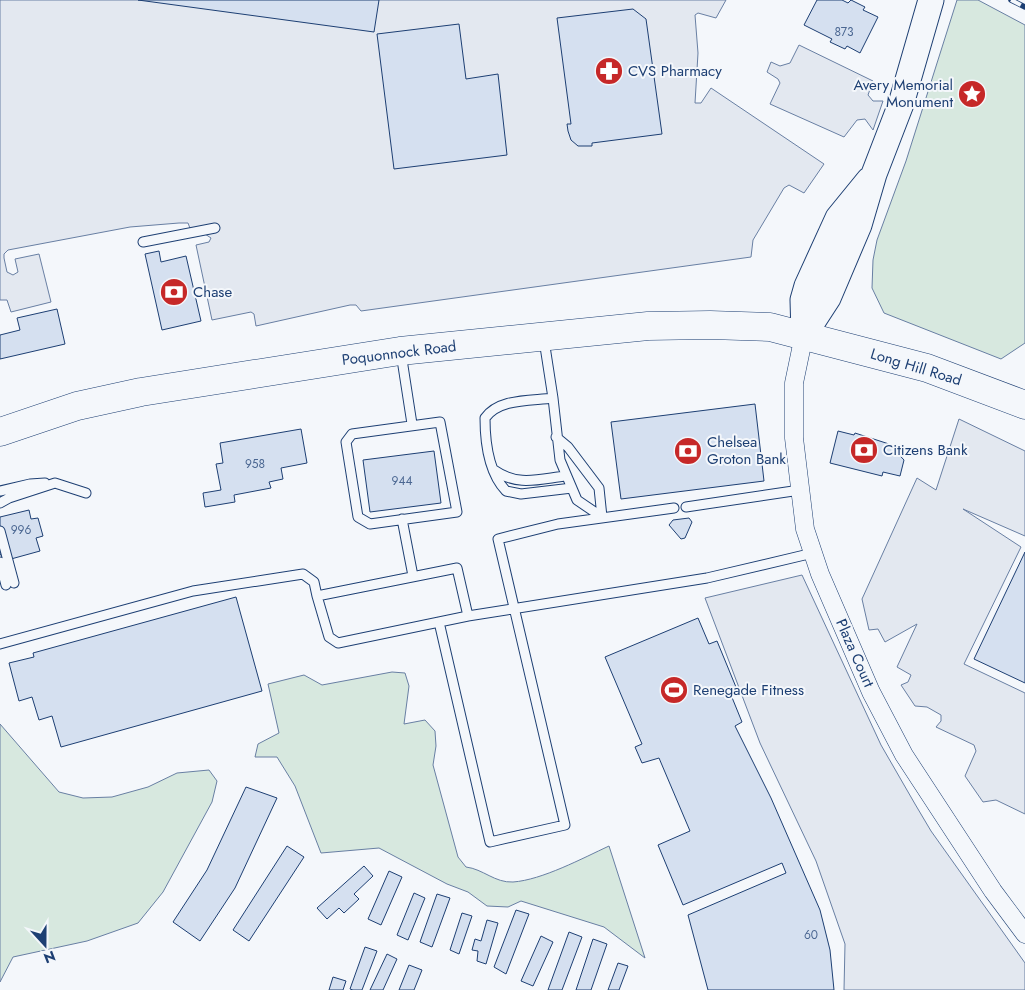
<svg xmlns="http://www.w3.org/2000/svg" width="1025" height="990" viewBox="0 0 1025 990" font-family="Jost,sans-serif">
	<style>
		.green { fill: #d7e8df; stroke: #687fa3 }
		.parking { fill: #e3e8f0; stroke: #687fa3 }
		.building { fill: #d5e0f0; stroke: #1d3f73 }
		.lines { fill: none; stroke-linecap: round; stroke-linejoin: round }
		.lane-casing { stroke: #1d3f73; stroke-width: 11 }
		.street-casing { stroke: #1d3f73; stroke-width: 19 }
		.secondary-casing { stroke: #1d3f73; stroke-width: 27 }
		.primary-casing { stroke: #1d3f73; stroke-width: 29 }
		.lane { stroke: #f4f7fb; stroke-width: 9 }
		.street { stroke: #f4f7fb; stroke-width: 18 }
		.secondary { stroke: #f4f7fb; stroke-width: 25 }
		.primary { stroke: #f4f7fb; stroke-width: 28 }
		.rail-casing { stroke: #1d3f73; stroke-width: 5.5 }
		.rail { stroke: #f4f7fb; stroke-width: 4; stroke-dasharray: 11; stroke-linecap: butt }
		.labels { text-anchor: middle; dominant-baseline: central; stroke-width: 4; stroke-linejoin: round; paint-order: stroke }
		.number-label { font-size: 12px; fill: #4b6792 }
		.poi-label { font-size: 15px; fill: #1d3f73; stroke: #f4f7fb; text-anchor: start }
		.street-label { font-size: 15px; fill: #1d3f73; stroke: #f4f7fb }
	</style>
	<rect width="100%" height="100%" fill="#f4f7fb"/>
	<!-- green -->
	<path class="green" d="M957,0h21l47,25v318l-24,16 -117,-46 -12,-25 1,-28 4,-20 29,-79z
		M392,672l13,1 4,13 -5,38 21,-4 10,11 1,15 -3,19 25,92 8,10c17,2 29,16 47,15 29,-2 70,-24 96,-36l36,112 -41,-31 -83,-26 -13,6 -21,-1 -19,-14 -21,-8 -68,-36 -58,5 -26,-67 -18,-29h-22l3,-13 21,-11 -11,-49 36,-9 18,10z
		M0,724l59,68 24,6 29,-1 36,-10 29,-14 32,-3 8,11 -5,21 -49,90 -25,31 -51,18 -74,16 -13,25z"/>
	<!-- parking -->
	<path class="parking" d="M0,0h726l-10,18 -18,-5 -3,2 3,38 -3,50h6l10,-15 113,76 -20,29 -15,-8 -5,3 -31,52 -2,17 -390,54 -5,-6h-6l-94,21 -2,-12 -3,-2 -39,8 -16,-75 13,-3 2,-4 -6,-4 -12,2 -5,-13h-9l-49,4 -122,23 -4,4v4l3,14 6,3 5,-3 -3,-13 24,-5 12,48 -40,10 -4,-12h-7z
		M799,45l74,36 -5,14 5,6h10l-10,29 -8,-11 -8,1 -13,17 -74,-33 10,-21 -2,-4 -11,-7 4,-10 9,4 10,-3z
		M959,419l66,32v85l-62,-27 58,38 -57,117 61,29v121l-29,-14 -13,2 -18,-26 11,-25 -2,-6 -38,-18 5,-6v-6l-14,-8 -12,-1 -14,-21 7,-3 3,-7 -14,-8 20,-43 -32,18 -7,-13 -9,1 -7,-31 55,-121 19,12z
		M802,575l79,170 34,59 16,27 94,132v27h-181l1,-46 -29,-83 -56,-118 -55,-145z"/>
	<!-- building -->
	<path class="building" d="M138,0h241l-5,32z
		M817,0h25l6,3 3,-3 14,7 -2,3 15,7 -18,36 -13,-7 -2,3 -15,-7 2,-3 -28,-14z
		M633,9l13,10 16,115 -70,9v3h-14l-7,-6 -3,-9 -1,-7h4l-14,-106z
		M459,24l7,55 32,-5 9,81 -113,14 -17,-135z
		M159,251l2,11 25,-6 15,65 -39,9 -17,-76z
		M57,309l8,35 -65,15v-24l20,-5 -3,-12z
		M755,404l9,77 -143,18 -10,-77z
		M301,429l6,34 -26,5 2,11 -14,3 2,6 -37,7 1,7 -30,5 -2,-14 18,-3 -5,-26 7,-1 -3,-20z
		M838,431l16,4 1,-2 34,11 15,16 -4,16 -17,-4 -1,4 -52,-13z
		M434,451l7,52 -71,9 -7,-52z
		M29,510l2,9 7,-1 5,18 -7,2 4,13 -29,8 -2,-7 -9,3v-38z
		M689,518l3,4 -7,16 -4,1 -12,-14 4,-5z
		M1025,552v131l-51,-24z
		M236,597l26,94 -201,56 -9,-31 -13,4 -7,-23 -13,4 -10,-38 25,-6 -1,-4z
		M698,618l11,26 8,-3 21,51 -7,3 11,27 -7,4 36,72 49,112 10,40 4,40h-126l-20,-75 98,-42 -4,-10 -99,42 -25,-60 32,-14 -31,-73 -17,5 -7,-16 7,-3 -37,-87z
		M246,787l31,11 -42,90 -35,53 -27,-19 34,-52z
		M287,846l17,11 -55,84 -16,-11z
		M364,866l9,10 -19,18 5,5 -15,14 -5,-5 -12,11 -10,-11z
		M389,871l13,6 -21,48 -13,-6z
		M414,893l11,5 -17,42 -11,-5z
		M437,894l13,4 -18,49 -12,-5z
		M516,910l13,4 -23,60 -12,-7z
		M462,913l10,3 -13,38 -9,-4z
		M487,920l11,3 -12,41 -9,-3 1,-10 -6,-1 3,-11 6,2z
		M569,932l13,5 -20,53h-14z
		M541,936l12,6 -20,44 -12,-5z
		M593,939l14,5 -16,46h-15z
		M365,947l12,4 -15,39h-9l-3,-1z
		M387,954l10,5 -14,31h-13z
		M618,963l10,3 -9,24h-11z
		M409,965l13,5 -8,20h-15z
		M333,977l13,4 -3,9h-14z"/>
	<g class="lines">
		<defs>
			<path id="lane" d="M143,242l72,-14
				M544,340l9,58 7,62 17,40 25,17
				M401,353l11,71
				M553,398c-22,3 -54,0 -68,20 0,24 4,55 21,73l15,3 51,-6
				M440,422l17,90 -87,12 -12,-7 -12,-75 6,-8z
				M556,437l12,10 31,41 3,29
				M494,470c24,17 45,9 72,6
				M0,491l30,-7 15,-1
				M0,503l9,-5 46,-15 31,10
				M686,507l114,-17
				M402,519l11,57
				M0,531l14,52
				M0,562l6,23
				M317,596l12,41 9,6 130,-27
				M439,622l51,220 75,-17 -67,-286 60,-15 116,-16
				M0,644l193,-53 110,-17 11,8 3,14 140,-28 11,48 239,-38 106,-25"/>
			<path id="street" d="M804,335l-10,48v55l11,91 15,45 51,118 33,63 89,136 32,43"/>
			<path id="secondary" d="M804,335l24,-37 31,-73 15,-51 27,-70 30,-104
				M804,335l-1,-35 4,-14 31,-68 31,-38"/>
			<path id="primary" d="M0,432l77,-26 64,-14 259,-41 248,-25 62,-1 60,2 157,41 98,37"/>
		</defs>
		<!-- lane casing -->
		<use href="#lane" class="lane-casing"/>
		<!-- street casing -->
		<use href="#street" class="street-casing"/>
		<!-- secondary casing -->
		<use href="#secondary" class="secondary-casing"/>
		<!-- primary casing -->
		<use href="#primary" class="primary-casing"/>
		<!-- lane -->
		<use href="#lane" class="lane"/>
		<!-- street -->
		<use href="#street" class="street"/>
		<!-- secondary -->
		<use href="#secondary" class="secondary"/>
		<!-- primary -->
		<use href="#primary" class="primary"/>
		<defs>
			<path id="rail" d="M1011,0l14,7"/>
		</defs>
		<!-- rail casing -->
		<use href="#rail" class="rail-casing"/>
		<!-- rail -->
		<use href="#rail" class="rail"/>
	</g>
	<!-- icons -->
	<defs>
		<symbol id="pharmacy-disc" viewBox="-11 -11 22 22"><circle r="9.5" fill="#c62828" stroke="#f4f7fb"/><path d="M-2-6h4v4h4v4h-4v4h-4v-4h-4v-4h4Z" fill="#fff"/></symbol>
		<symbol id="sight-disc" viewBox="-11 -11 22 22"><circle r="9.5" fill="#c62828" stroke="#f4f7fb"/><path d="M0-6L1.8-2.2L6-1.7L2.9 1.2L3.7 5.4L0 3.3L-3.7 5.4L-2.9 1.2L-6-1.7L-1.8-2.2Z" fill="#fff"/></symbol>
		<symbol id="bank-disc" viewBox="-11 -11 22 22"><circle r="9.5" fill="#c62828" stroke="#f4f7fb"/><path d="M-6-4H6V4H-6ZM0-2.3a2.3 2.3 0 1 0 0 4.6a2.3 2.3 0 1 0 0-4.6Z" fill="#fff"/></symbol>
		<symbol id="stadium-disc" viewBox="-11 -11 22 22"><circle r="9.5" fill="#c62828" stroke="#f4f7fb"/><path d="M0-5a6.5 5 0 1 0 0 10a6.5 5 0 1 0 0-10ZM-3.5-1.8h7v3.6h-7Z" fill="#fff"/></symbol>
	</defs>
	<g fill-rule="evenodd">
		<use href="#pharmacy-disc" x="593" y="55" width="32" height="32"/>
		<use href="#sight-disc" x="956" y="78" width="32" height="32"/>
		<use href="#bank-disc" x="158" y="276" width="32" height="32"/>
		<use href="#bank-disc" x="848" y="434" width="32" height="32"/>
		<use href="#bank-disc" x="672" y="435" width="32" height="32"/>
		<use href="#stadium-disc" x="658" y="674" width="32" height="32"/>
	</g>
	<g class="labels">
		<!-- number labels -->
		<g class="number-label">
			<text x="844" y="32">873</text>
			<text x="255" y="464">958</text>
			<text x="402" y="481">944</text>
			<text x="21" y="530">996</text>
			<text x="811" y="935">60</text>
		</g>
		<!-- poi labels -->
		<g class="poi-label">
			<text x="628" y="71">CVS Pharmacy</text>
			<text x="953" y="85" text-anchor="end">Avery Memorial<tspan x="953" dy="17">Monument</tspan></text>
			<text x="193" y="292">Chase</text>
			<text x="707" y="442">Chelsea<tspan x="707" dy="17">Groton Bank</tspan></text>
			<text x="883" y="450">Citizens Bank</text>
			<text x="693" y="690">Renegade Fitness</text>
		</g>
		<!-- street labels -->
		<g class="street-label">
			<text transform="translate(399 353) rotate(-7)">Poquonnock Road</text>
			<text transform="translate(916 367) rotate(17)">Long Hill Road</text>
			<text transform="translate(855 653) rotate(66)">Plaza Court</text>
		</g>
	</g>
	<!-- north arrow -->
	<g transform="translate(45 945) rotate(159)" stroke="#f4f7fb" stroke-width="4" paint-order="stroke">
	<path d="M0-4L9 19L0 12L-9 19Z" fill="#1d3f73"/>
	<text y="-8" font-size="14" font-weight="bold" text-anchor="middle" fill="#1d3f73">N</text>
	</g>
</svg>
